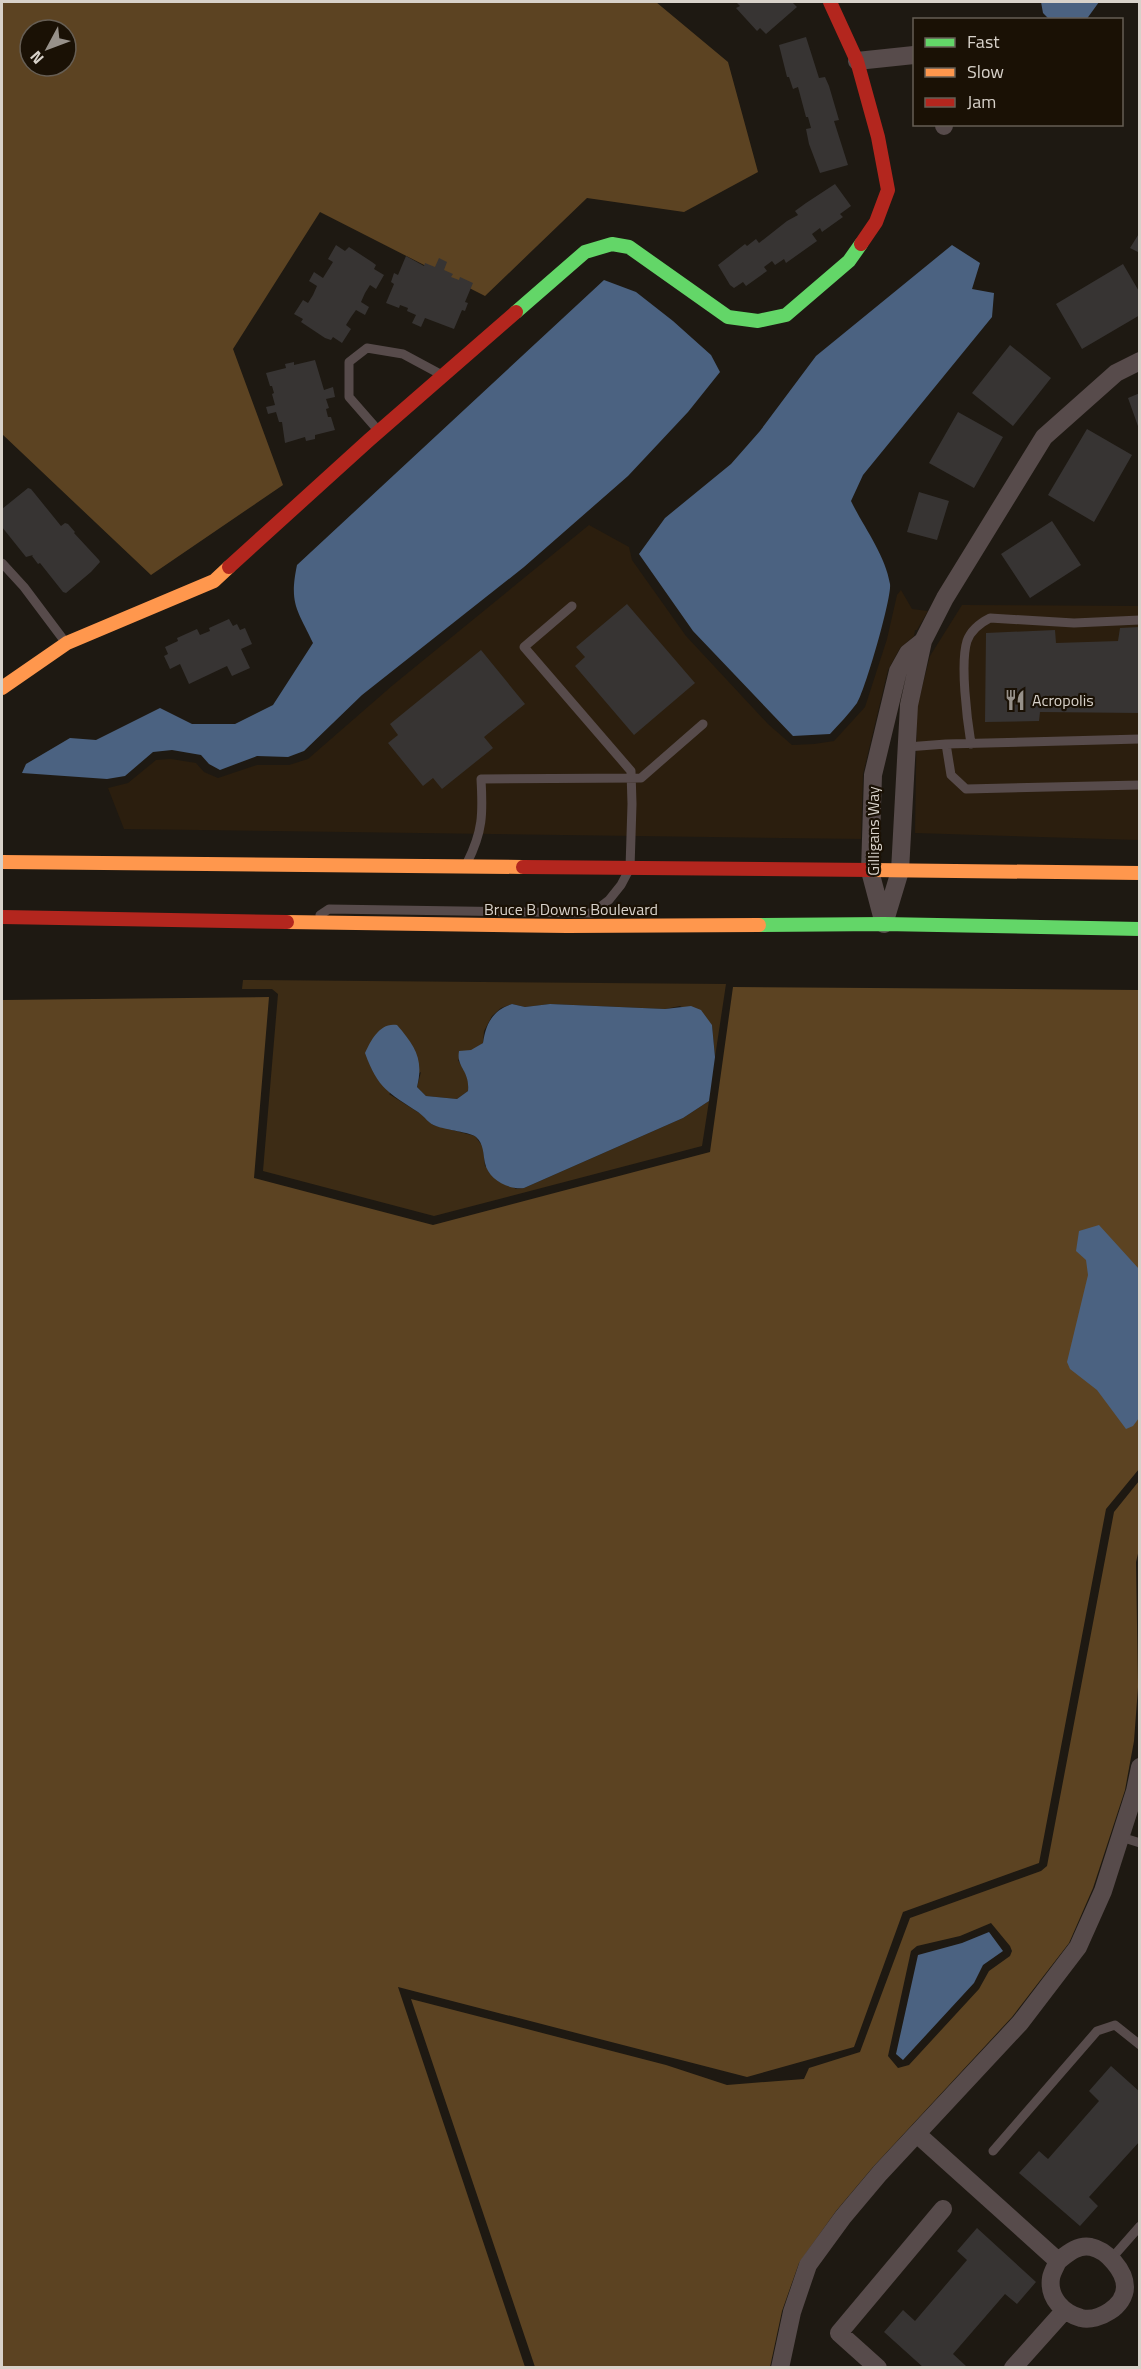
<svg xmlns="http://www.w3.org/2000/svg" width="1141" height="2369" viewBox="0 0 1141 2369" font-family="'Titillium Web',sans-serif">
	<style>
		.built { fill: #2b1e0e }
		.green { fill: #3d2c15 }
		.forest { fill: #5c4322; fill-rule: evenodd }
		.water { fill: #4b6281 }
		.building { fill: #373433 }
		.lines { fill: none; stroke-linecap: round; stroke-linejoin: round }
		.lane { stroke: #574b4b; stroke-width: 9 }
		.street { stroke: #574b4b; stroke-width: 18 }
		.fast { stroke: #63d668; stroke-width: 14 }
		.slow { stroke: #ff974d; stroke-width: 14 }
		.jam { stroke: #b3261e; stroke-width: 14 }
		.labels { text-anchor: middle; dominant-baseline: central; stroke-width: 4.5; stroke-linejoin: round; paint-order: stroke }
		.poi-label { font-size: 16px; fill: #d8d2ca; stroke: #1a1105; text-anchor: start }
		.street-label { font-size: 16px; fill: #d8d2ca; stroke: #1a1105 }
	</style>
	<rect width="100%" height="100%" fill="#1e1912"/>
	<!-- built -->
	<path class="built" d="M589,525l40,22 3,13 54,76 82,88 24,21 22,-1 20,-3 31,-34 22,-68 10,-44 4,-5 11,19 16,2 -11,19h-2l-1,6 -14,12 -12,22 -25,104 -2,65 -737,-10 -16,-41 20,-5 28,-23 15,-1 25,4 8,9 14,6 39,-13h32l19,-6 85,-74z
		M962,605l177,1v234l-224,-7 2,-126 13,-51z"/>
	<!-- green -->
	<path class="green" d="M243,980l483,4 -11,73 -3,-32 -32,-19 -15,3 -115,-5 -25,3 -13,-3 -11,4 -9,8 -8,15 -1,12 -25,17 11,19 -1,12 -11,8 -31,-3 -9,-9 4,-15 -32,22 32,20 12,11 42,11 8,11 2,19 31,23 8,-1 159,-70 26,-17 -7,45 -268,70 -171,-45 15,-177 -6,-5h-30z"/>
	<!-- forest -->
	<path class="forest" d="M2,2h654l72,60 30,110 -74,40 -97,-14 -102,98 -165,-84 -87,137 50,136 -132,90 -149,-141zM30,30h36v36h-36z
		M733,987l406,3v479l-33,40 -67,354 -136,49 -49,135 -107,30 -349,-90 127,380h-523v-1367l267,-3 -15,181 179,47 277,-73z
		M1139,1481l1,64 -4,17 2,125 -4,54 -9,49 -32,98 -24,55 -57,74 -139,150 -37,44 -37,52 -17,48 -12,56h-235l-124,-368 255,66 61,20 77,-6 5,-11 51,-16 50,-134 131,-47 6,-5 67,-354zM991,1923l19,23 2,5 -2,5 -21,15 -10,18 -70,76 -11,3 -10,-12 23,-105 6,-5 43,-10z"/>
	<!-- water -->
	<path class="water" d="M1041,2h58l-13,18 -37,-1 -6,-6z
		M952,245l28,18 -8,26 22,4 -2,24 -129,158 -12,26c13,27 34,53 39,83 2,13 -25,107 -33,119 -8,11 -18,21 -27,31l-37,2 -100,-105 -54,-77 26,-36 66,-54 29,-33 56,-75z
		M604,280l32,12 37,29 38,34 9,17 -32,40 -60,64 -104,91 -162,128 -58,56 -16,6 -31,-1 -37,14 -11,-6 -8,-9 -29,-5 -19,2 -28,24 -18,3 -85,-6 4,-9 44,-26 26,2 64,-32 32,16h43l38,-19 40,-62c-16,-34 -24,-39 -16,-78z
		M512,1004l13,3 25,-3 115,5 26,-3 10,4 11,15 3,32 -6,44 -26,17 -159,70c-16,2 -36,-9 -39,-25 -2,-9 -1,-19 -9,-26 -6,-5 -30,-7 -40,-11 -7,-2 -11,-9 -18,-14 -30,-20 -40,-23 -53,-59 6,-13 15,-31 32,-28 18,21 27,34 20,62l9,9 31,3 11,-8c2,-21 -12,-23 -9,-40l12,-1 12,-7c3,-20 10,-33 29,-39z
		M1099,1225l40,44v149l-6,8 -7,3 -29,-39 -27,-21 -3,-7 21,-87 -2,-15 -10,-9 3,-20z
		M989,1932l14,19 -20,14 -9,18 -71,77 -7,-6 22,-99 44,-12z"/>
	<!-- building -->
	<path class="building" d="M736,2h56l5,5 -31,27 -6,-6 -3,3 -21,-23 4,-2z
		M806,37l13,41 6,-1 4,9 10,34 -5,1 14,44 -28,8 -11,-29 -3,-15 5,-1 -3,-11h-2l-8,-30 -5,2 -4,-12h-2l-8,-32z
		M835,184l16,22 -11,8 3,3 -21,15 -2,-4 -8,6 5,7 -31,22 -2,-4 -9,6 -3,-4 -8,6 3,4 -21,15 -3,-4 -9,6 -4,-3 -12,-20 27,-21 2,2 9,-7 3,4 28,-22 11,-6 -3,-4 11,-8z
		M1140,232v21l-10,-5z
		M336,245l9,6 4,-4 23,15 4,3 -2,4 10,6 -8,14 -6,-4 -5,8 -4,9 8,5 -4,8 -9,-5 -5,7 -5,8 5,4 -9,14 -9,-6 -2,3 -6,-2 -24,-16 2,-3 -9,-5 9,-14 5,3 5,-8 4,-9 -8,-5 5,-9 9,6 10,-16 -5,-3z
		M406,256l18,10 1,-3 10,4 4,-9 8,4 -3,8 9,4 -2,3 8,3 1,-3 13,6 -8,19 3,1 -3,8 -3,-1 -8,19 -29,-11 -4,9 -9,-4 4,-8 -9,-4 1,-3 -8,-3 -1,3 -13,-5 8,-19 -3,-2 3,-9 4,2z
		M1123,264l17,29v22l-58,34 -26,-45z
		M1010,345l41,33 -38,48 -41,-33z
		M315,360l9,30 9,-3 2,10 -9,2 3,9 -3,1 2,8h3l4,13 -20,5v4l-9,2 -1,-4 -20,6 -3,-21h-3l-3,-10 -8,2 -2,-7 9,-2 -3,-11 2,-1 -2,-7h-2l-4,-13 20,-5 -1,-4 9,-2v3z
		M1140,393v36h-1l-11,-31z
		M958,412l45,25 -29,51 -45,-25z
		M1087,429l45,26 -38,67 -46,-27z
		M28,488l3,1 30,37 4,-3 3,1 7,8 -1,1 25,27 1,2 -9,10 -25,21 -3,-1 -23,-29 -2,1 -6,-8 1,-1 -7,2 -24,-30v-18z
		M919,492l30,9 -12,39 -30,-8z
		M1052,521l29,44 -51,33 -29,-44z
		M627,604l68,79 -61,52 -59,-69 10,-9 -9,-10z
		M229,619l4,7 4,-2 3,6 5,-2 7,16 -11,5 9,19 -18,8 -5,-10 -38,18 -9,-20 -10,5 -6,-13 4,-2 -3,-7 13,-6 -1,-3 20,-9 3,6 10,-4 -1,-3z
		M1140,627v86l-100,-1 -1,9 -54,1 1,-89 69,-3 1,13 62,-2 2,-13z
		M481,650l44,54 -41,33 9,11 -51,41 -9,-11 -10,8 -35,-43 10,-8 -8,-11z
		M1111,2066l29,26v49l-51,56 9,9 -18,20 -61,-53 20,-22 9,8 51,-58 -10,-10z
		M977,2228l59,54 -19,22 -12,-10 -52,60 13,12 -2,2h-40l-40,-36 19,-22 12,11 52,-61 -10,-9z"/>
	<g class="lines">
		<!-- lane -->
		<path class="lane" d="M377,429l-28,-32v-35l18,-14 36,6 39,21
			M2,563l22,24 42,56
			M946,744l194,-5
			M971,744c-4,-25 -11,-81 -4,-103 4,-11 13,-18 23,-23l84,5 66,-3
			M907,747l39,-3 5,31 15,14 174,-4
			M467,863c16,-32 16,-49 14,-84l160,-1 62,-54
			M320,915l9,-6 263,4 17,-13 12,-15 9,-17 2,-64 -1,-33 -107,-124 48,-41
			M1121,1837l19,6
			M993,2151l104,-120 18,-6 25,20
			M1111,2259l29,-33"/>
		<!-- street -->
		<path class="street" d="M857,61l57,-6
			M944,124v2
			M884,924l16,-53 9,-166 14,-64 22,-43 99,-161 72,-64 24,-12
			M884,924l-14,-53 3,-96 25,-104 10,-18 15,-12
			M917,2134l141,127c-2,5 -6,11 -7,17 -3,20 12,35 30,40 18,4 44,-12 44,-31 0,-16 -18,-37 -34,-40 -13,-3 -24,7 -33,14
			M780,2368l12,-56 16,-47 35,-48 37,-44 140,-150 58,-76 25,-56 32,-100 5,-24
			M878,2368l-39,-35 104,-124
			M1013,2368l51,-57"/>
		<!-- fast -->
		<path class="fast" d="M516,312l69,-60 27,-8 17,3 99,70 30,4 28,-6 63,-54 12,-17
			M759,925l125,-1 256,5"/>
		<!-- slow -->
		<path class="slow" d="M2,688l65,-45 147,-62 15,-14
			M2,862l521,5
			M871,870l269,3
			M287,922l280,4 192,-1"/>
		<!-- jam -->
		<path class="jam" d="M830,2l27,59 21,76 10,53 -12,32 -15,22
			M229,567l140,-127 147,-128
			M523,867l348,3
			M2,917l285,5"/>
	</g>
	<!-- icons -->
	<defs>
		<symbol id="restaurant-bare" viewBox="-9 -9 18 18"><path d="M-5-6h1v4h1v-4h1v4h1v-4h1v5L-1.5 .5V6h-2V.5L-5-1ZM5-6V6H3V1.5H1.5Q1.5-4 5-6Z" fill="#97918a" stroke="#1a1105" stroke-width="2.5" paint-order="stroke"/></symbol>
	</defs>
	<g fill-rule="evenodd">
		<use href="#restaurant-bare" x="1000" y="685" width="30" height="30"/>
	</g>
	<g class="labels">
		<!-- poi labels -->
		<g class="poi-label">
			<text x="1032" y="700">Acropolis</text>
		</g>
		<!-- street labels -->
		<g class="street-label">
			<text transform="translate(873 831) rotate(-90)">Gilligans Way</text>
			<text x="571" y="909">Bruce B Downs Boulevard</text>
		</g>
	</g>
	<!-- border -->
	<rect width="1141" height="2369" fill="none" stroke="#d8d2ca" stroke-width="6"/>
	<!-- legend -->
	<rect x="913" y="18" width="210" height="108" fill="#1a1105" stroke="#665e54" stroke-width="1.5"/>
	<rect x="925" y="38" width="30" height="9" fill="#63d668" stroke="#665e54" stroke-width="1.5"/>
	<text x="967" y="48" font-size="18" fill="#d8d2ca">Fast</text>
	<rect x="925" y="68" width="30" height="9" fill="#ff974d" stroke="#665e54" stroke-width="1.5"/>
	<text x="967" y="78" font-size="18" fill="#d8d2ca">Slow</text>
	<rect x="925" y="98" width="30" height="9" fill="#b3261e" stroke="#665e54" stroke-width="1.5"/>
	<text x="967" y="108" font-size="18" fill="#d8d2ca">Jam</text>
	<!-- north arrow -->
	<g transform="translate(48 48) rotate(229)"><circle r="28" fill="#1a1105" stroke="#665e54" stroke-width="1.5"/>
	<path d="M0-4.5L10 22L0 15L-10 22Z" fill="#97918a"/>
	<text y="-9" font-size="16" font-weight="bold" text-anchor="middle" fill="#d8d2ca">N</text>
	</g>
</svg>
